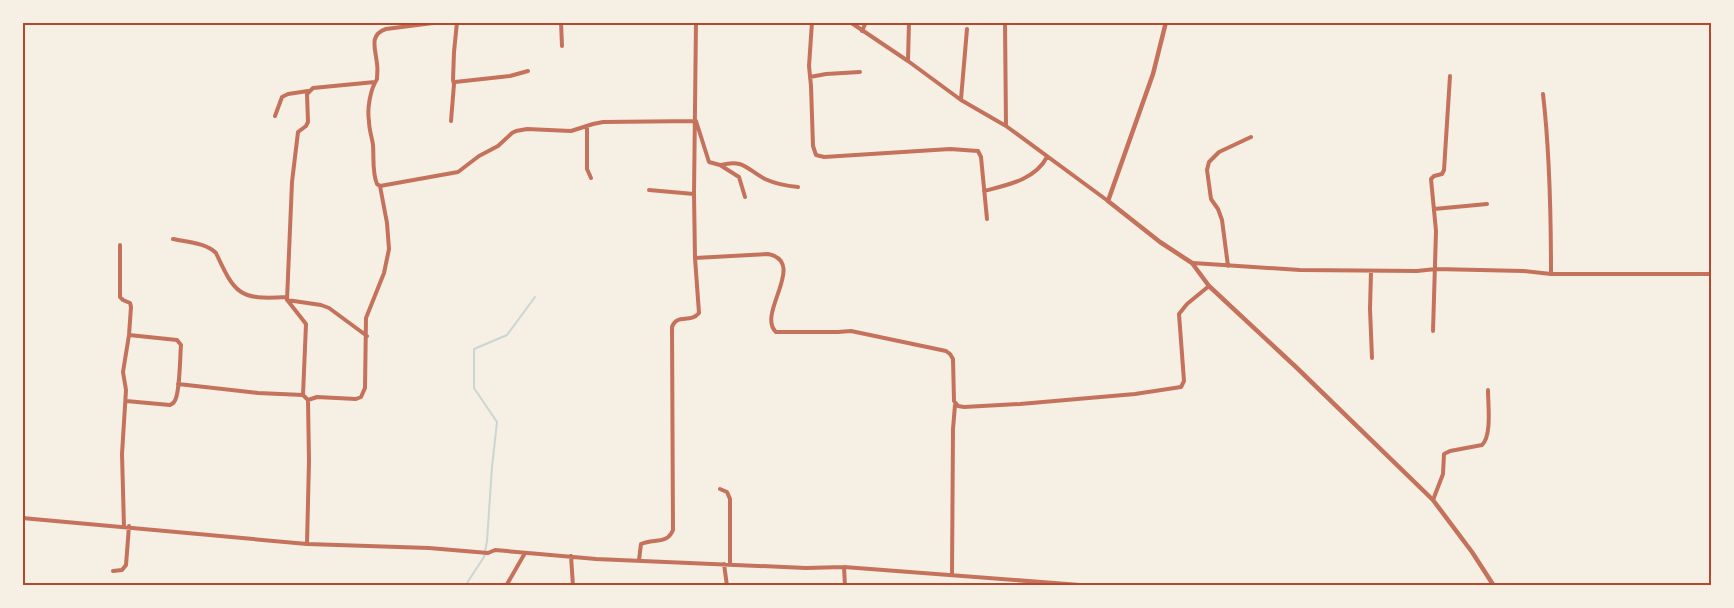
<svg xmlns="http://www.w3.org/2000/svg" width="1734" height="608" viewBox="0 0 1734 608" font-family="'Public Sans',sans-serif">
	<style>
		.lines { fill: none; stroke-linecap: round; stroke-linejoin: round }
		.stream { stroke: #c9d6d2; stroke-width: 2 }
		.minor { stroke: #c5725c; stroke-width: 4 }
		.tertiary { stroke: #c5725c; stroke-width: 4.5 }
		.neatline { fill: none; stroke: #b5482f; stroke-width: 2 }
	</style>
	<rect width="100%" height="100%" fill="#f6efe4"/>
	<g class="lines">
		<!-- stream -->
		<path class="stream" d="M465,586l19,-29 3,-16 5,-74 5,-45 -23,-34v-39l33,-14 28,-38"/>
		<!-- minor -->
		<path class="minor" d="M457,22l-3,30 -1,28 1,4 1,-2 55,-6 18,-5
			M561,22l1,24
			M812,22l-3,44 2,20 2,60 3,9 8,2 126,-8 28,2 3,6 6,62
			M850,22l58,39 53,39 45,26 102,75
			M1005,22l1,103
			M862,31l4,-9
			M908,60l1,-38
			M810,77l16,-3 34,-2
			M1543,94c7,60 8,120 8,180
			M961,99l6,-70
			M275,116l7,-19 6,-3 20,-3
			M451,121l3,-37
			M587,126v43l4,9
			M721,165c23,-6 25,4 44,14 11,5 21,7 33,8
			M380,186l78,-14 21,-16 19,-10 14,-13 4,-2 11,-2 44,2 22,-7 10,-2 93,-1 13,41 11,3 19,12 6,20
			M649,190l45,4
			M984,191c23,-6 51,-11 63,-34
			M1434,209l53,-5
			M173,239c14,3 33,4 43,14 19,41 23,47 70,44l1,3 34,5 8,3 38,28
			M120,245v52l3,3 7,3 1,4 -2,28 -6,37 3,18 -4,64 2,73
			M695,258l73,-4c40,8 -12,60 8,78h62l13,-1 95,20 4,3 3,5 1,42 4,5 6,1 56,-3 115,-10 46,-7 3,-6 -5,-67 8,-10 22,-18
			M1193,263l107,7 117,1 19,-2 87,2 28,3h161
			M1228,266l-6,-46 -4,-11 -7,-10 -4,-29 2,-8 10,-10 32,-15
			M1371,271l-1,38 2,49
			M287,300l5,-118 6,-50 8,-6 2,-4 -1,-28 6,-6 62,-6
			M288,301l18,23 -3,71
			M1433,331l3,-100 -5,-52 3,-3 8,-2 2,-4 6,-94
			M178,384l80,9 45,2 5,5 9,-3 39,2 5,-2 4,-9 1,-70 18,-45 5,-24 -2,-26 -7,-37 -3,-2c-5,-12 -3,-26 -4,-39 -1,-8 -4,-15 -4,-24 -2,-12 1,-31 8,-42 0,-5 1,-10 0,-15 -1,-14 -9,-29 9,-35l55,-7
			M126,401l44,4c1,-1 3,-1 4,-3 6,-6 6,-47 7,-57l-4,-5 -48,-5
			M720,489l7,3 3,7v65
			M1433,500l10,-26 1,-20 6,-3 32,-6c10,-9 6,-41 6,-55
			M22,518l285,26 122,4 59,5 7,-3 101,9 210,9 38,-1 249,19
			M307,544l2,-83 -1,-61
			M571,556l2,30
			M639,560l2,-16c12,-6 26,1 32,-14l-1,-203c5,-14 18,-3 27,-14l-4,-55 -1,-64 2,-172
			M724,564l3,22
			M844,567l1,19
			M113,571l9,-1 4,-5 3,-39
			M952,575l1,-146 2,-24
			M506,586l19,-33"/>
		<!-- tertiary -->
		<path class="tertiary" d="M1166,22l-13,52 -45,127 52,41 32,21 17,23 88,82 136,132 39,52 22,34"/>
	</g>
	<!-- border -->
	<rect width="1734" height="608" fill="none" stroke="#f6efe4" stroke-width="48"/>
	<rect x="24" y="24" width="1686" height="560" class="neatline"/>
</svg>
